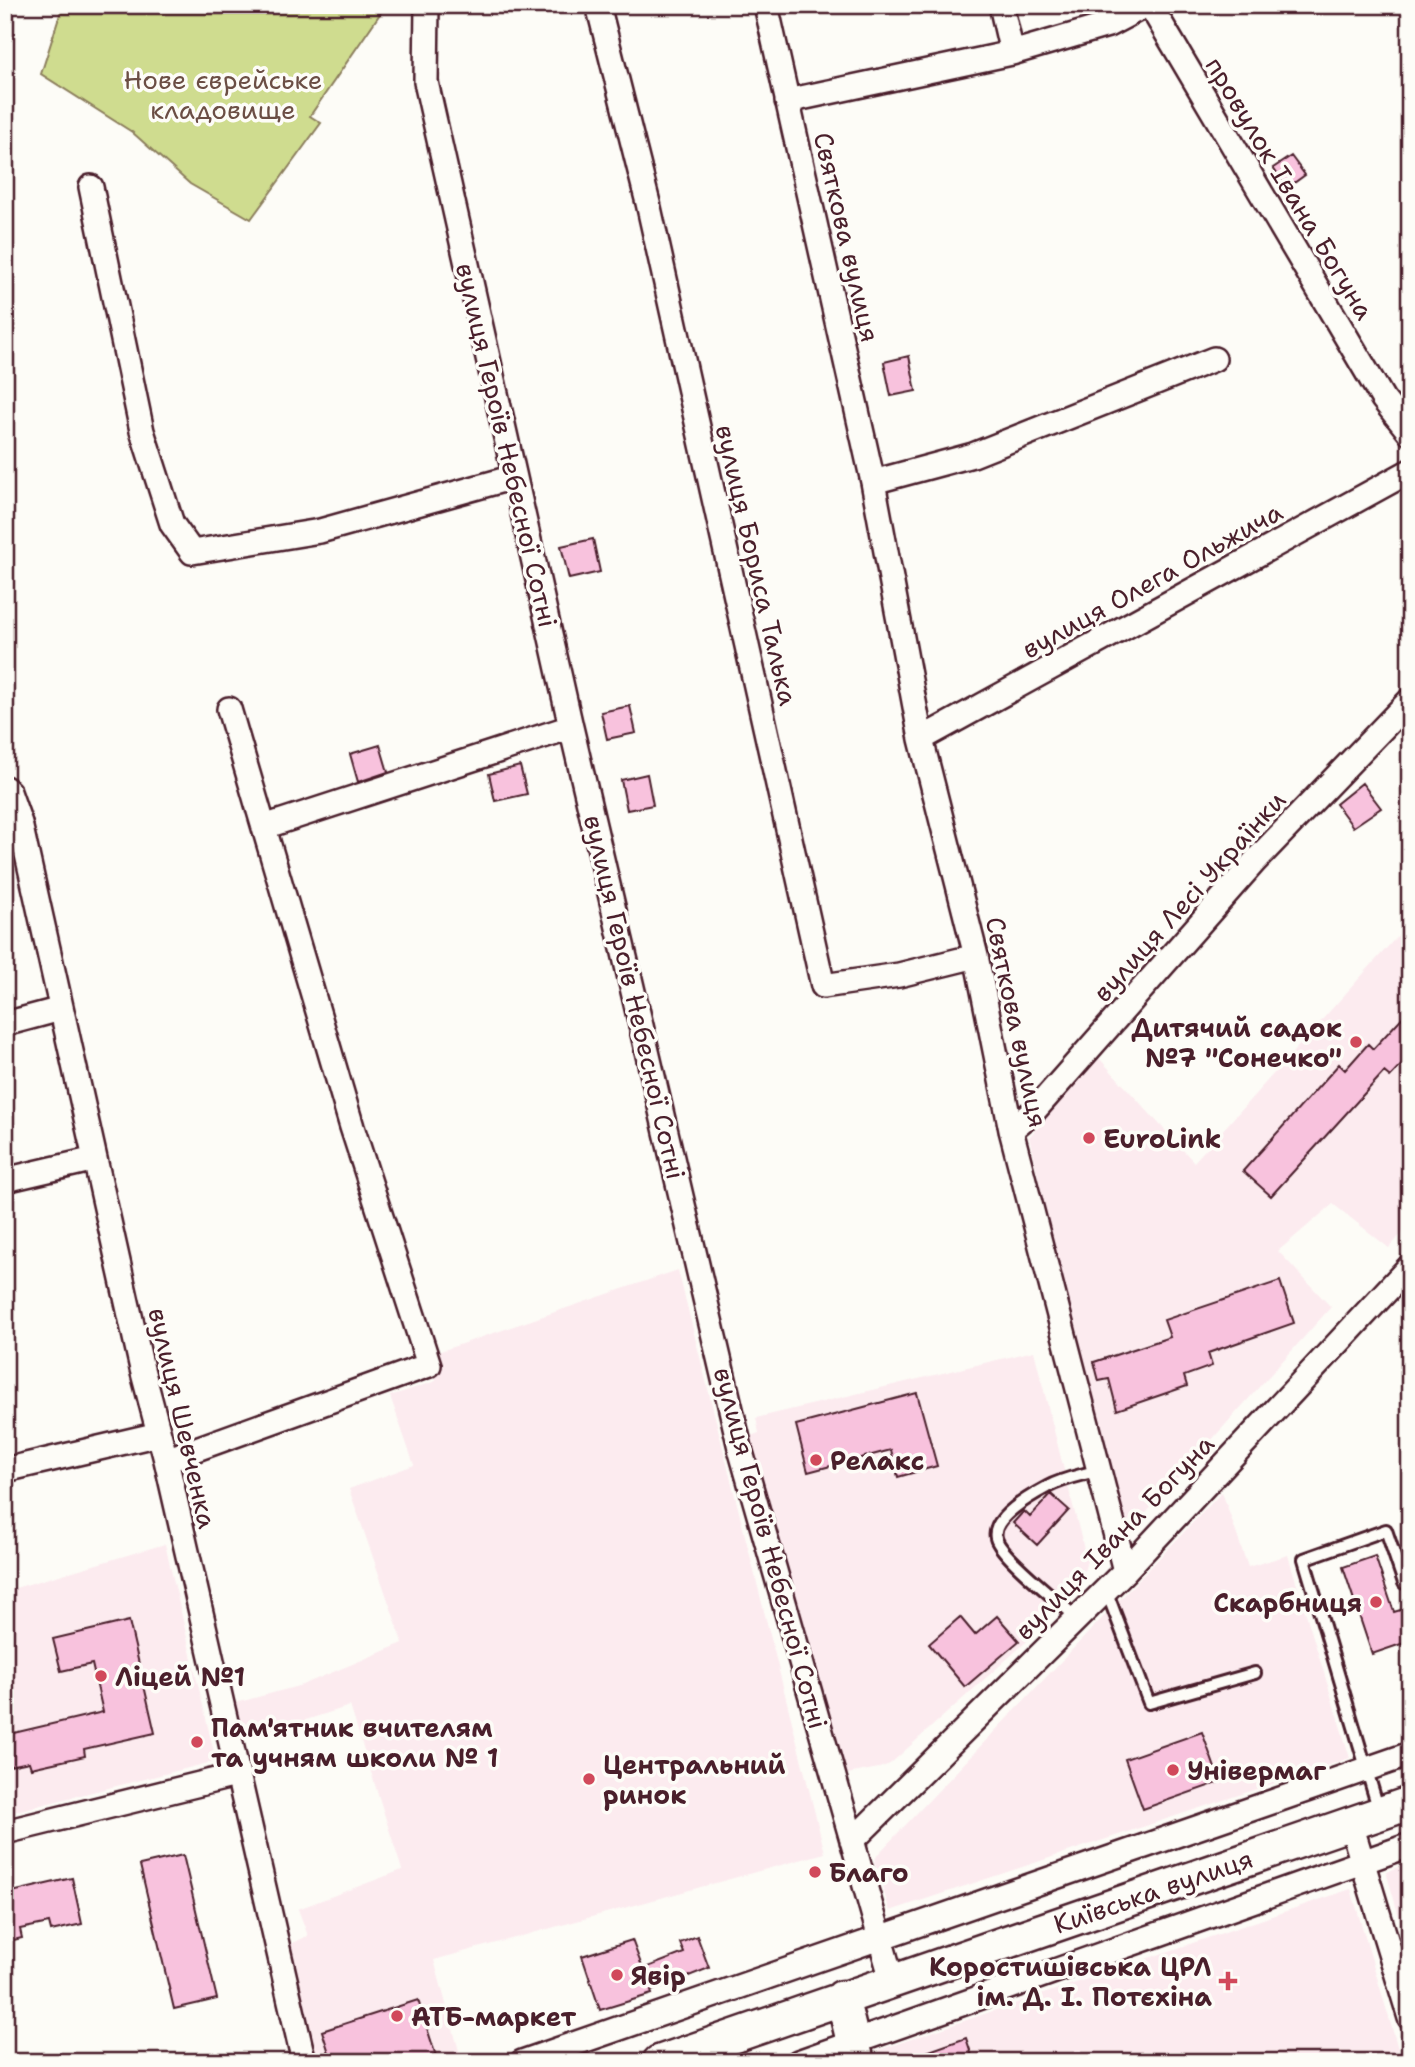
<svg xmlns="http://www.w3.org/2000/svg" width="1415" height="2067" viewBox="0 0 1415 2067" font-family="'Shantell Sans',sans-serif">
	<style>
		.built { fill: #fcebef }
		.green { fill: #cfdc8f; stroke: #8c7e5d; stroke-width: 2 }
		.building { fill: #f8c2dd; stroke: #4a1f2b; stroke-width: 2 }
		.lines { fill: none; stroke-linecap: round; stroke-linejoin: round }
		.lane-casing { stroke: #4a1f2b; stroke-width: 16 }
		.street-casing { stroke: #4a1f2b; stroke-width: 28 }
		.secondary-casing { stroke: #4a1f2b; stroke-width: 37 }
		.lane { stroke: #fdfcf7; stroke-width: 10 }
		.street { stroke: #fdfcf7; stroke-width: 23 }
		.secondary { stroke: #fdfcf7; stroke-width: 32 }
		.poi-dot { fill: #d1495b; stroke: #fdfcf7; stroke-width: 2.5 }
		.labels { text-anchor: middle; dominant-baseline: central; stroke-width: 7; stroke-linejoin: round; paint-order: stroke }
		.park-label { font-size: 26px; fill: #6b4e44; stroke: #fdfcf7 }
		.street-label { font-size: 26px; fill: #4a1f2b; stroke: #fdfcf7 }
		.poi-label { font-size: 26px; font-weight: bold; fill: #4a1f2b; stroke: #fdfcf7; text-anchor: start }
	</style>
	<rect width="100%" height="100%" fill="#fdfcf7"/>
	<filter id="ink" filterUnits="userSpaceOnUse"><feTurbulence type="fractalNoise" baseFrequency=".0143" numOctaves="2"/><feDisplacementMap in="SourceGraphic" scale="14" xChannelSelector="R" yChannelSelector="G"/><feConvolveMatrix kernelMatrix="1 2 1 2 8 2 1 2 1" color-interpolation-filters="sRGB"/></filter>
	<g filter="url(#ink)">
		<!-- built -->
		<path class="built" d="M1410,922v302l-21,24 -56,-44 -55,47 53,56 -210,234 -92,-404 70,-79 95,104z
			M678,1270l147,583 -391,107 28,102h-153l-25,-115 24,-11 -10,-27 104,-39 -52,-164 -107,34 -7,-37 66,-18 101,-42 -54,-154 65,-24 -24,-69 46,-15 -4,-27z
			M1034,1351l53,210 -4,14 -48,59 -145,130 -11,4 -37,7 -94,-338 11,-4 -3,-15z
			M1222,1492l26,75 40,-12 62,203 -460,153 -16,-49 4,-8z
			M165,1544l51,217 -211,53v-223z
			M1410,1863v91l-24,-82z
			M1351,1889l51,173h-521l-2,-12z"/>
		<!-- green -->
		<path class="green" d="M63,5h323l-76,111 11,7 -70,96 -61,-35 -58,-52 -91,-58z"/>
		<!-- building -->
		<path class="building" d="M1291,156l14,19 -18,13 -14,-20z
			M909,356l7,35 -25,5 -7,-34z
			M593,539l7,33 -31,7 -8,-33z
			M630,706l6,27 -29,6 -6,-27z
			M380,745l8,27 -30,10 -8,-28z
			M520,766l7,28 -32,7 -6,-27z
			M647,774l6,31 -26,5 -6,-30z
			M1362,783l19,25 -28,19 -17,-23z
			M1410,1009v47l-20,21 -6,-5 -113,124 -28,-25 96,-107 6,6 23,-26 5,5z
			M1280,1281l14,42 -86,30 4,13 -28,10 3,10 -70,24 -8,-31 -10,2 -5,-19 76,-25 -6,-17z
			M917,1393l20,73 -39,11 -7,-27 -83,22 -12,-47z
			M1051,1494l18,16 -32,35 -24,-22 11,-12 6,6z
			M1375,1556l19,56 16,-5v34l-38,13 -29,-87z
			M997,1616l22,25 -54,46 -36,-43 31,-27 15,18z
			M129,1621l26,112 -71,16 1,7 -54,12 -2,-6 -24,5v-32l98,-23 -11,-48 -31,7 -8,-32z
			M1202,1732l18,50 -77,27 -18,-50z
			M183,1855l34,144 -43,10 -34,-144z
			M72,1878l10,46 -31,7 -2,-8 -29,6 2,9 -17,4v-51l7,1z
			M697,1936l12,32 -58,23 1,3 -52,16 -18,-54 50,-16 11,29 41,-16 -4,-10z
			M418,2000l18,56 -18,6h-86l-10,-31z
			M966,2038l8,24h-70v-2z"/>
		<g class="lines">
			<defs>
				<path id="lane" d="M1106,1590l43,113 106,-30
					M1077,1618c-16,-15 -77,-62 -81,-80 -5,-20 36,-43 51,-51 16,-9 36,-12 52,-17
					M1379,1811l-75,-252 82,-29 18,53 6,-1"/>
				<path id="street" d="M427,5l-1,77 145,645 170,725 151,528
					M598,5l50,198 175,783 76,-11 77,-19
					M766,5l107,477 48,257 55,217 35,174 114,441
					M1150,5l233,394 27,34
					M1012,53l96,-28 38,-20
					M787,101l225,-48 -11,-48
					M91,187l51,244 30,93 20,28 128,-21 194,-54
					M873,482l100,-27 241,-96
					M921,739l489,-268
					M5,788l4,4 11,31 122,546 24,91 138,602
					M264,827l307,-100
					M5,1024l56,-15
					M1011,1130l24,-20 220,-249 155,-161
					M5,1180l90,-21
					M166,1460l263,-95 -77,-238 -123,-418
					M5,1470l154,-36
					M1351,1824l59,194
					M5,1832l231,-57
					M852,1841l273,-270 285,-305
					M522,2062l888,-308
					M798,2062l612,-217"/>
				<path id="secondary" d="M842,1997l16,65
					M659,2062l751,-259"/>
			</defs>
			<!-- lane casing -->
			<use href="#lane" class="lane-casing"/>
			<!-- street casing -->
			<use href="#street" class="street-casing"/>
			<!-- secondary casing -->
			<use href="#secondary" class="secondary-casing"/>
			<!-- lane -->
			<use href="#lane" class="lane"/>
			<!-- street -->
			<use href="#street" class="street"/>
			<!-- secondary -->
			<use href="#secondary" class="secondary"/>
		</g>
	</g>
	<!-- markers -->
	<g class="poi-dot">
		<circle cx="1356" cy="1042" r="7"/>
		<circle cx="1089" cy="1138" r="7"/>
		<circle cx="816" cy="1460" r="7"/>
		<circle cx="1376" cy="1602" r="7"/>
		<circle cx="101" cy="1676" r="7"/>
		<circle cx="197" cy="1742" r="7"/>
		<circle cx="1173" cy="1770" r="7"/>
		<circle cx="589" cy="1779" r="7"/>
		<circle cx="815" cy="1872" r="7"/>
		<circle cx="617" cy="1975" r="7"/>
		<path d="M1224.5 1970.5h7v7h7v7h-7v7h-7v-7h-7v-7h7z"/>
		<circle cx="397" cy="2016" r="7"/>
	</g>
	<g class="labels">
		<!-- park labels -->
		<g class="park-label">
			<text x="223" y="79">Нове єврейське<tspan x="223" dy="30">кладовище</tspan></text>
		</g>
		<!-- street labels -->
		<g class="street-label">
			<text transform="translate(1290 188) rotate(59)">провулок Івана Богуна</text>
			<text transform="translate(847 237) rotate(77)">Святкова вулиця</text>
			<text transform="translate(507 445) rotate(77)">вулиця Героїв Небесної Сотні</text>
			<text transform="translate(757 565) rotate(77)">вулиця Бориса Талька</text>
			<text transform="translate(1152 580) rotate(-29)">вулиця Олега Ольжича</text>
			<text transform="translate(1189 896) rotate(-48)">вулиця Лесі Українки</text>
			<text transform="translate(635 997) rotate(77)">вулиця Героїв Небесної Сотні</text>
			<text transform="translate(1017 1022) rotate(78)">Святкова вулиця</text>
			<text transform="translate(183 1418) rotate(77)">вулиця Шевченка</text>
			<text transform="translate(1114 1537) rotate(-46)">вулиця Івана Богуна</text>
			<text transform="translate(771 1548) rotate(75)">вулиця Героїв Небесної Сотні</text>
			<text transform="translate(1153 1891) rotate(-19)">Київська вулиця</text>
		</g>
		<!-- poi labels -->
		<g class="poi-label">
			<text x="1342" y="1027" text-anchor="end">Дитячий садок<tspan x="1342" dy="30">№7 "Сонечко"</tspan></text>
			<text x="1103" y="1138">EuroLink</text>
			<text x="830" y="1460">Релакс</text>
			<text x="1362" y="1602" text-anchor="end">Скарбниця</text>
			<text x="115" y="1676">Ліцей №1</text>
			<text x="211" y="1727">Пам'ятник вчителям<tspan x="211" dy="30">та учням школи № 1</tspan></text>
			<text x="603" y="1764">Центральний<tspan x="603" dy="30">ринок</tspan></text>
			<text x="1187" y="1770">Універмаг</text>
			<text x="829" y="1872">Благо</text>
			<text x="1212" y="1966" text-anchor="end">Коростишівська ЦРЛ<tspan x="1212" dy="30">ім. Д. І. Потєхіна</tspan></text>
			<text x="631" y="1975">Явір</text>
			<text x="411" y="2016">АТБ-маркет</text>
		</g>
	</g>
	<!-- margin -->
	<rect width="1415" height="2067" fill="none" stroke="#fdfcf7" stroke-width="28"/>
	<rect x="14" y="14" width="1387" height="2039" fill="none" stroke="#4a1f2b" stroke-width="2.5" filter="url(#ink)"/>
</svg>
